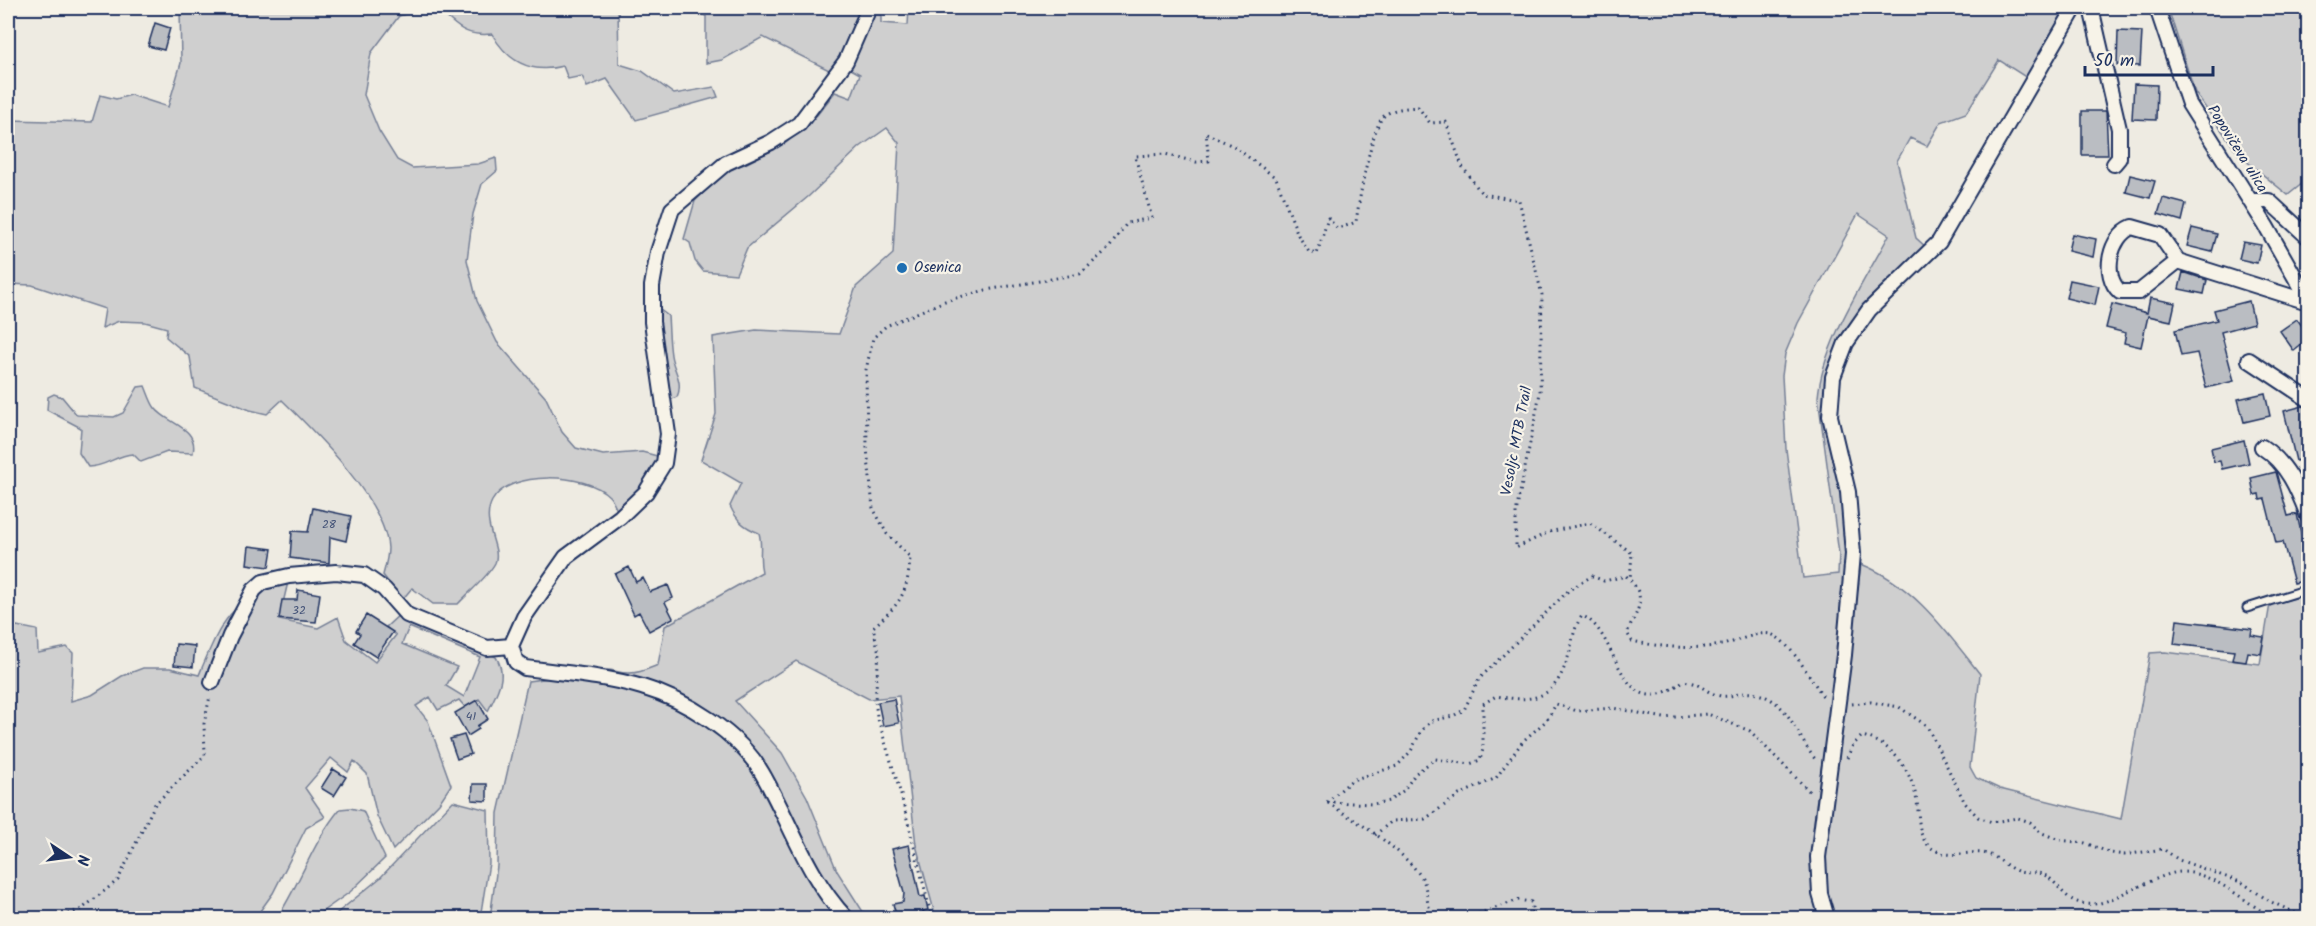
<svg xmlns="http://www.w3.org/2000/svg" width="2316" height="926" viewBox="0 0 2316 926" font-family="Kalam,sans-serif">
	<style>
		.green { fill: #cfcfcf; stroke: #757f96; stroke-width: 1.5; fill-rule: evenodd }
		.building { fill: #babdc2; stroke: #1b2f5e; stroke-width: 1.5 }
		.lines { fill: none; stroke-linecap: round; stroke-linejoin: round }
		.service-casing { stroke: #1b2f5e; stroke-width: 11 }
		.minor-casing { stroke: #1b2f5e; stroke-width: 18 }
		.path { stroke: #1b2f5e; stroke-width: 3; stroke-dasharray: 1.5 4.5; stroke-linecap: butt }
		.service { stroke: #f7f3e8; stroke-width: 7 }
		.minor { stroke: #f7f3e8; stroke-width: 14 }
		.poi-dot { fill: #1f6fb2; stroke: #f7f3e8; stroke-width: 2 }
		.labels { text-anchor: middle; dominant-baseline: central; stroke-width: 4.5; stroke-linejoin: round; paint-order: stroke }
		.number-label { font-size: 12px; fill: #435277 }
		.street-label { font-size: 15px; fill: #1b2f5e; stroke: #f7f3e8 }
		.poi-label { font-size: 15px; fill: #1b2f5e; stroke: #f7f3e8; text-anchor: start }
	</style>
	<rect width="100%" height="100%" fill="#eeebe2"/>
	<filter id="ink" filterUnits="userSpaceOnUse"><feTurbulence type="fractalNoise" baseFrequency=".0167" numOctaves="2"/><feDisplacementMap in="SourceGraphic" scale="12" xChannelSelector="R" yChannelSelector="G"/><feConvolveMatrix kernelMatrix="1 2 1 2 8 2 1 2 1" color-interpolation-filters="sRGB"/></filter>
	<g filter="url(#ink)">
		<!-- green -->
		<path class="green" d="M180,8h438l1,56 23,7 32,23 40,-7 4,10 -82,23 -29,-41 -20,8 -5,-11 -14,3 -5,-13c-31,8 -55,-4 -71,-32 -41,4 -38,-23 -64,-24 -9,-1 -20,4 -29,6l-28,37 -7,42 15,36 18,29 15,8 66,-4 18,-6 1,13 -15,13 -9,30 -6,46 10,41 20,41 49,56 16,34 14,16 27,7 39,-3 19,5 -25,41 -18,14c-3,-5 -5,-12 -9,-16 -23,-23 -100,-27 -117,5 -12,23 10,47 3,62 -8,15 -26,29 -37,41h-25l-21,-16 -10,12 -19,-25c2,-8 5,-17 5,-27 -3,-47 -73,-116 -106,-148l-15,14 -17,-4 -55,-22 -5,-31 -24,-20 1,-9 -22,-6 -26,-1 -17,7 3,-19 -73,-24 -24,-1v-164l84,2 8,-27 16,4 15,-4 37,12 13,-44z
			M684,8h177l-28,64 -70,-35 -41,23 -16,3v-47z
			M874,8h7v15l27,2 1,-17h1157l-39,70 -28,-18 -33,53 -25,9 -14,24 -17,-8 -13,23 19,77 11,10c-37,35 -86,70 -99,122 -13,51 16,105 19,156 2,27 -2,55 -5,82 -5,54 -13,108 -21,162 -7,48 -16,101 -1,148h-884l-20,-73 -17,-149 -30,3 -73,-38 -61,40 47,52 25,44 30,74 30,47h-16l-19,-21 -45,-82 -64,-91 -126,-51c13,-7 19,1 33,0 10,0 18,-4 28,-8l7,-39 97,-54c-4,-16 1,-25 -3,-39 -15,-6 -22,-12 -29,-27l11,-23 -40,-23 15,-46 -3,-77 43,-7 83,4 17,-47 37,-33 6,-111 -12,-15 -27,19 -51,49 -62,52 -11,26 -33,-3 -8,-10 -5,-18 -6,-4 11,-38 33,-33 17,-4 41,-21 31,-28 18,-23 16,6 9,-24 -13,-7zM1858,214l31,21c-26,49 -66,107 -71,162l21,157 -1,20 -35,4 -17,-129 -4,-73 3,-22 13,-31z
			M2168,8h140v171l-20,16 -48,-39 -45,-63z
			M659,309l9,7c1,13 1,26 3,39 2,15 13,26 6,42l-9,4z
			M145,386c3,7 6,17 10,22 12,16 44,19 38,45l-26,-1 -26,10 -8,-8c-17,1 -27,13 -45,13l-9,-14 2,-25 -34,-18 1,-13 6,-3 8,3 15,18 37,2 9,-4 15,-26z
			M1861,564c53,21 85,67 119,110l-10,93 6,11 24,11 121,30 29,-166 15,-1 95,12 10,-60 38,-9v323h-475l-9,-46 4,-51z
			M288,582l-9,38 39,8 20,-11 8,23 29,22 21,-27 -10,-8 13,-12 97,42c12,19 1,35 -8,54l-9,-12 -14,8 -6,-7 -21,10 -8,-13 -14,9 12,15 23,64 -12,18 -46,47 -16,-34 -10,-42 -13,-13 -6,11 -17,-14 -26,30 20,29 -19,11 -33,65 -18,25h-247v-288l9,-4 20,4 1,23 29,-6 6,6 -2,48 21,-6 30,-19 21,-8h27l29,7c22,-53 30,-75 89,-93zM409,627l71,30 -16,40 -18,-11 11,-19 -55,-23z
			M558,677c24,4 49,6 73,12 63,17 112,58 141,115 21,41 36,81 67,114h-349l7,-52 1,-53 30,-132z
			M453,801l35,9 1,53 -9,55h-149l49,-40z
			M350,808l13,3 22,47 -35,34 -37,26h-36c23,-34 36,-77 63,-109z"/>
		<!-- building -->
		<path class="building" d="M155,23l15,5 -6,22 -16,-4z
			M2118,31l24,1 -2,34 -23,-1z
			M2134,84l23,1 -1,35 -24,-1z
			M2082,111h24l2,44h-26z
			M2130,175l25,6 -5,17 -24,-6z
			M2163,198l23,6 -4,17 -24,-7z
			M2192,228l25,6 -5,18 -25,-6z
			M2072,234l24,5 -3,18 -25,-6z
			M2243,242l18,3 -4,18 -18,-4z
			M2183,272l24,8 -3,14 -25,-5z
			M2070,280l29,6 -4,19 -29,-7z
			M2150,298l25,5 -4,18 -23,-5 -7,31 -17,-4 2,-10 -20,-5 6,-24 35,9z
			M2249,301l5,22 -33,9 13,49 -28,7 -9,-35 -16,3 -6,-26 42,-10 -3,-10z
			M2297,319l11,15v6l-14,11 -14,-20z
			M2265,393l5,23 -26,6 -6,-23z
			M2303,406l5,2v21l-5,1 5,27 -12,4 -12,-50z
			M2244,440l5,23 -27,6 -2,-8 -6,1 -3,-14z
			M2276,472l12,44 9,-2 9,42h2v24l-14,3 -11,-41 -7,1 -11,-44 -5,1 -1,-6 -5,1 -3,-17z
			M313,508l38,8 -5,25 -16,-4 -1,26 -39,-5 2,-27 16,1z
			M249,546l23,3 -3,18 -22,-3z
			M629,567l7,15 7,-4 7,14 18,-7 5,13 -8,4 8,16 -24,13 -10,-19 -5,3 -19,-41z
			M298,590l22,4 -4,28 -37,-3 3,-19h15z
			M366,615l27,17 -17,25 -22,-14 6,-9 -4,-3z
			M2177,620l75,9 -1,6 13,2 -3,17 -13,-2 -2,10 -14,-2 2,-9 -60,-7z
			M176,644l19,2 -2,21 -19,-2z
			M894,699l5,24 -16,3 -5,-24z
			M477,700l11,19 -11,7 2,3 -11,7 -13,-23z
			M464,735l7,19 -14,5 -7,-20z
			M333,769l13,8 -12,19 -13,-8z
			M473,784h14v17l-15,-1z
			M909,845l11,52 5,-1 3,14 -5,1 2,7h-28l-4,-14 10,-2 1,-9 -12,-44z"/>
		<g class="lines">
			<defs>
				<path id="service" d="M2247,608l61,-19"/>
				<path id="minor" d="M2091,8l28,121v29l-5,6
					M2157,8l32,96 77,122 42,74
					M2250,201h19l39,36
					M2178,261l-39,31h-19c-19,-17 -10,-56 12,-65l28,8 18,26 130,41
					M2249,360l59,39
					M2262,447c25,16 36,42 46,69
					M212,682l18,-46 24,-46 9,-8 26,-6 47,-4 28,3 20,14 23,26 80,33 24,-2
					M846,918c-40,-43 -55,-95 -84,-145 -23,-40 -76,-73 -120,-86 -37,-11 -78,-14 -117,-19l-9,-6 -5,-16 13,-29 42,-60 54,-40 26,-25 18,-29 4,-29 -16,-112v-36l6,-34 14,-43 54,-46 45,-21 28,-18 47,-63 23,-53
					M1827,918l-7,-24 -2,-37 26,-202 9,-101 -5,-62 -18,-76 3,-39 13,-34 23,-33 70,-68 136,-234"/>
			</defs>
			<!-- service casing -->
			<use href="#service" class="service-casing"/>
			<!-- minor casing -->
			<use href="#minor" class="minor-casing"/>
			<!-- path -->
			<path class="path" d="M1852,704l19,-2 28,5 28,19 38,77 13,14 14,5 26,-4 12,4 10,10 19,8 26,3 26,10 13,2 39,-6 16,11 64,23 26,18 31,14 1,3
				M1847,758l6,-13 9,-9c31,7 50,35 55,66 3,19 -1,41 22,50 16,6 28,-1 44,1 13,2 21,12 32,17 9,5 18,1 27,4 18,7 19,27 44,30 17,2 32,-9 47,-15 13,-5 33,-16 47,-17 33,-1 66,31 93,46
				M1327,802l46,2 16,-3 14,-10 13,-18 19,-14 35,5 10,-4 3,-11v-45l13,-8c44,8 61,0 74,-45 3,-13 4,-24 12,-35 37,13 36,116 101,65 19,2 22,12 38,15 10,2 21,-5 31,-3 38,5 43,43 64,67
				M1327,802l25,-22 45,-14 14,-15 10,-20 11,-10 21,-5 11,-6 15,-31 90,-89 23,-14 12,5 22,-5c23,21 12,33 1,57l5,8c27,6 61,9 89,4 14,-2 35,-14 49,-11 19,5 43,48 54,64
				M1328,803c32,21 68,41 92,72 11,13 1,37 21,43
				M1375,835l17,-14 33,-2 34,-24 37,-17 27,-37 24,-21 9,-16 21,7 36,-3 51,10 44,-4 42,17 61,62
				M33,918h25l24,-9 36,-29 37,-76 50,-49 -1,-31 6,-28
				M932,918l-32,-127 -23,-75 -2,-16 4,-47 -6,-26c27,-23 35,-33 37,-70l-23,-23 -14,-26 -6,-60 -1,-78 7,-32 13,-12 59,-25 41,-11 94,-16 29,-26 18,-25 25,-5 -17,-62 30,-2 31,8 13,-1 -3,-28 29,14 41,31 22,57 11,17 8,2 11,-36 10,11 18,-7c3,-21 15,-92 27,-105 9,-9 24,-9 35,-10l12,16 16,-1 16,44 20,28 37,6 23,95 -2,98 -24,120v35l33,-16 41,-9 42,30 -2,27
				M1467,918l51,-18 13,2 2,10 -11,6"/>
			<!-- service -->
			<use href="#service" class="service"/>
			<!-- minor -->
			<use href="#minor" class="minor"/>
		</g>
	</g>
	<!-- markers -->
	<circle class="poi-dot" cx="902" cy="268" r="6"/>
	<g class="labels">
		<!-- number labels -->
		<g class="number-label">
			<text x="329" y="524">28</text>
			<text x="299" y="610">32</text>
			<text x="471" y="716">41</text>
		</g>
		<!-- street labels -->
		<g class="street-label">
			<text transform="translate(2237 149) rotate(58)">Popovičeva ulica</text>
			<text transform="translate(1517 441) rotate(-79)">Vesoljc MTB Trail</text>
		</g>
		<!-- poi labels -->
		<g class="poi-label">
			<text x="914" y="268">Osenica</text>
		</g>
	</g>
	<!-- margin -->
	<rect width="2316" height="926" fill="none" stroke="#f7f3e8" stroke-width="30"/>
	<rect x="15" y="15" width="2286" height="896" fill="none" stroke="#1b2f5e" stroke-width="2" filter="url(#ink)"/>
	<!-- north arrow -->
	<g transform="translate(69 857) rotate(103)" stroke="#f7f3e8" stroke-width="4.5" paint-order="stroke">
	<path d="M0-4.5L10 22L0 15L-10 22Z" fill="#1b2f5e"/>
	<text y="-9" font-size="16" font-weight="bold" text-anchor="middle" fill="#1b2f5e">N</text>
	</g>
	<!-- scale -->
	<path d="M2085 66v9h128v-9" fill="none" stroke="#1b2f5e" stroke-width="3"/>
	<text x="2094" y="66" font-size="18" fill="#1b2f5e" stroke="#f7f3e8" stroke-width="4.5" paint-order="stroke">50 m</text>
</svg>
